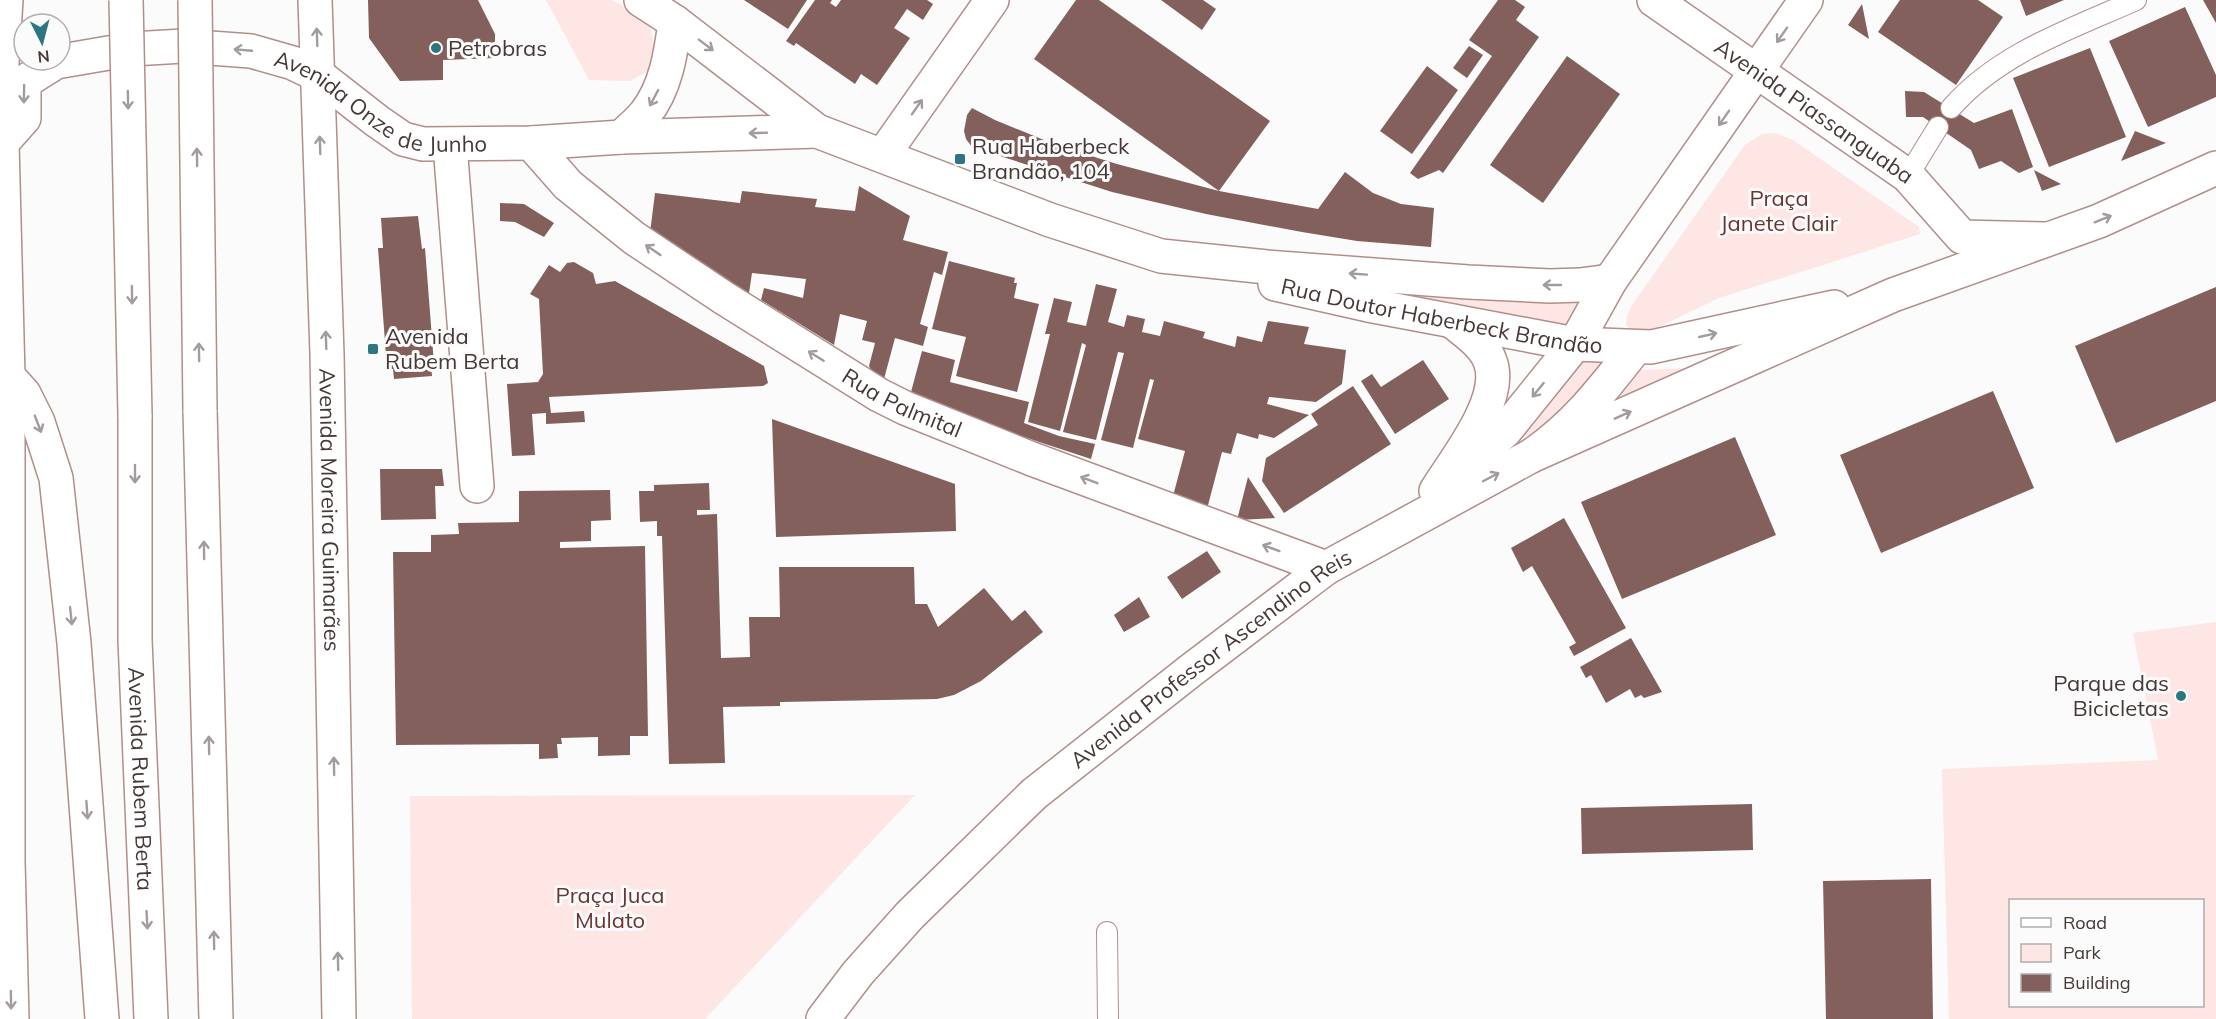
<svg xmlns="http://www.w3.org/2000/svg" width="2216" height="1019" viewBox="0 0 2216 1019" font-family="Mulish,sans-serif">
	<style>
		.green { fill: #fde6e3; fill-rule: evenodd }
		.building { fill: #83605c }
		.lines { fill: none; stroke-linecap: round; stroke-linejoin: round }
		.service-casing { stroke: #b18e8a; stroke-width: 22 }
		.minor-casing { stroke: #b18e8a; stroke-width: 36 }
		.tertiary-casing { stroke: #b18e8a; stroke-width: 36 }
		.trunk-casing { stroke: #b18e8a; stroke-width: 36 }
		.service { stroke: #fff; stroke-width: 20 }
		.minor { stroke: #fff; stroke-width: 33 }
		.tertiary { stroke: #fff; stroke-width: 33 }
		.trunk { stroke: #fff; stroke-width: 33 }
		.trunk-bridge-casing { stroke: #b18e8a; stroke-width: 36; stroke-linecap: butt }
		.trunk-bridge { stroke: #fff; stroke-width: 33 }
		.oneway { stroke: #a29c9a }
		.poi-dot { fill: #2d767f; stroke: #fbfbfb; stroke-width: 2 }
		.labels { text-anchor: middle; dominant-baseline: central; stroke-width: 6; stroke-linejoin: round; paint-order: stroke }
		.poi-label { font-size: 22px; fill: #463836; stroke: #fbfbfb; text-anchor: start }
		.street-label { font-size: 22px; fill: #463836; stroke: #fbfbfb }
		.park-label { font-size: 22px; fill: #6a3530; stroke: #fbfbfb }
	</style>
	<rect width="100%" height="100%" fill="#fbfbfb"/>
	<!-- green -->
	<path class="green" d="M546,0h66l36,19 6,25 -6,27 -18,10 -41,-1z
		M1775,133l18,7 126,87 1,7 -201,64 -71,34 -11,3 -11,-10 1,-9 5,-11 113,-160 17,-11z
		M1290,272l310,15 -28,51z
		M1581,360l61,10 49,-2 -178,74z
		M2216,622v397h-267l-7,-250 216,-9 -25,-127zM2010,900h192v106h-192z
		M915,795l-210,224h-293l-2,-223z"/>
	<!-- building -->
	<path class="building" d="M368,0h110l17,34v24l-52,2v20l-43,1 -31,-43z
		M744,0h63l-19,29z
		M815,0h17l-2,3 6,4 5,-7h86l6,4 -10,16 -16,-11 -13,19 16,10 -33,47 -16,-11 -6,10 -59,-41 -2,3 -8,-5z
		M1076,0h23l171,121 -51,70 -185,-132z
		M1161,0h42l13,9 -14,21z
		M1498,0h17l10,7 -9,13 23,17 -96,136 -4,-3 -21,9 -8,-6 82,-117 -23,-16z
		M1900,0h78l25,17 -47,68 -78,-53z
		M2020,0h44l-38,16z
		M2203,0h13v23z
		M1862,4l7,35 -21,-14z
		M2185,7l31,68v22l-68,30 -39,-86z
		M1469,46l14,9 -16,23 -14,-10z
		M2090,48l36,89 -77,30 -36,-89z
		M1567,56l53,38 -77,109 -53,-38z
		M1427,66l31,24 -46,64 -32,-23z
		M1905,91l19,1 50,31 38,-14 21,58 -14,6 -18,-12 -22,8 -8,-19 -48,-33h-17z
		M972,108l23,12 61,25 61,19 102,27 99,18 27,-37 28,21 28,11 33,4 -3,39 -74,-6 -55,-9 -96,-18 -94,-22 -140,-45 -6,-8 -2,-8 3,-16z
		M2135,131l31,12 -45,18z
		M2034,170l27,14 -19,7z
		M859,186l51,30 -7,24 45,12 -6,23 -8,-3 -14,52 8,3 -5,19 -28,-8 -11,41 -11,-5 -4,-8 6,-23 -13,-3 5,-19 -27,-7 -6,31 -73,-45 3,-12 39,10 3,-19 -54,-6 -3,20 -99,-60 5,-40 85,10 2,-12 75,8 -2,8 40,4z
		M500,203l24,1 30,19 -10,14 -29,-15 -15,-1z
		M418,216l4,33 3,-1 9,116 -3,1 1,11 -38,3 -1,-10h-6l-9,-121h5l-2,-30z
		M949,261l66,17 -1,5h3l-3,15 25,6 -22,88 -61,-16 10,-39 -34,-8z
		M574,262l19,11 3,11 19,-3 149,85 4,17 -5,3 -214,11 2,16 33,-2 1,11 -39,2v-11l-14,1 3,41 -23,1 -5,-72 31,-2 5,-8 -4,-75 -9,-5 19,-29 11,7 7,-9z
		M1096,284l21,5 -9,33 16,5 3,-12 18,4 -3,13 18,4 4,-15 41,11 -2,6 32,9 2,-11 25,6 6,-21 41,6 -5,17 42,6 -4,34 -26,18 -47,-5 -2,7 42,11 -35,23 -15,-4 -1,5 -21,-6 -6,21 -9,-2 -15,57 -34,-13 12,-45 -47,-12 16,-59 -4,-1 -17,69 -32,-8 23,-87 -6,-1 -22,88 -33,-8 23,-87 -4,-2 -22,88 -32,-9 22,-88h-5l9,-36 18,4 -5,20 19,4z
		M2216,287v114l-100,42 -41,-97z
		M922,351l33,9 -5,22 79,20 -5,21 35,13 36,8 -4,15 -70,-23 -110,-44z
		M1423,360l26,39 -54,35 -34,-53 11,-7 9,13z
		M1353,386l38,58 -107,69 -22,-32 4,-23 52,-33 -7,-11z
		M1993,391l41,97 -153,65 -41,-98z
		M772,419l183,65 1,47 -180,6z
		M1735,437l41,98 -154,64 -41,-97z
		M380,469h62l2,17h-9l1,33 -55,1z
		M1248,477l27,41 -38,2z
		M709,483l1,27h-13v5l20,-1 4,144 29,-1 -1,-40h31l-1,-50h135l1,37h12l11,23 46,-39 28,33 13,-11 18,22 -62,49 -27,14 -17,4 -157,3v4l-57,1 2,56 -56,1 -7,-228h-5v-15l-17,1 -1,-31h15v-6z
		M610,490l1,30 -20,1v20l-31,1v6l85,-2 3,190h-18v19l-32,1v-19l-37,1 1,6h-5l1,14 -19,1v-15l-143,1 -3,-193h38v-17l28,-1 -1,-11 61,-1v-31z
		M1564,518l62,110 -52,28 -5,-9 7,-4 -44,-77 -9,6 -12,-24z
		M1207,551l14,21 -39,27 -15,-22z
		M1139,597l11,20 -26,15 -10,-17z
		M1631,638l31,54 -18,6 -3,-3 -6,3 -5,-9 -24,14 -15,-28 -5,3 -6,-11z
		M1752,804l1,46 -171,4 -1,-46z
		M1931,879l2,140h-107l-3,-138z"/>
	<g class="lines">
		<defs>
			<path id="service" d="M1951,108c48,-55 120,-79 185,-108
				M1908,176l30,-49
				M1107,932l1,87"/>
			<g id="minor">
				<path id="s1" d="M1654,0l254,176 54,61 85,2"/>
				<path id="s2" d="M531,143l37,42 66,53 90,60 155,97 26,13 127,51 294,109"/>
				<path d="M450,145l27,341"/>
				<path d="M883,155l109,-155"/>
				<path d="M1447,481l58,-50 70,-87"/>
				<path id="s3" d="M823,1019l35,-46 52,-58 124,-121 156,-123 136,-103 205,-112c45,-31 72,-67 105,-109"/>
			</g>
			<g id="tertiary">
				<path d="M641,0l34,22 142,109 233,89 111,36 106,11 201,15 82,4 30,-1 30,-4"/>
				<path d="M622,137c7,-8 17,-15 23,-23 21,-26 26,-61 30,-92"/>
				<path id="s4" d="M0,145l24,-27v-36l32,-20 76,-13 51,-3 68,5 42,12 25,12 59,46 26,18 20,5 108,-1 91,-6 195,-6"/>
				<path id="s5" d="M1275,284l93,21 207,39 76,3 183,-40"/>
				<path d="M1575,344l35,-63 196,-281"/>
				<path d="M1531,456l362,-161 206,-74 117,-53"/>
				<path d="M1436,491c19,-31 69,-92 54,-130 -6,-17 -25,-29 -38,-40"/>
			</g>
			<g id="trunk">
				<path d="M6,0l-5,79 1,64 6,233v485l4,158"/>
				<path id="s6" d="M315,0l12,354 12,665"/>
				<path d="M8,376l16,18 14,28 18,56 18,165 28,376"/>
				<path d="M200,410l16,609"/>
				<path id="s7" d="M135,415v225l16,379"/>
			</g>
		</defs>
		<!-- service casing -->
		<use href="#service" class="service-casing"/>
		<!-- minor casing -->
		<use href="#minor" class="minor-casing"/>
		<!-- tertiary casing -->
		<use href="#tertiary" class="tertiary-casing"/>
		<!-- trunk casing -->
		<use href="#trunk" class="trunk-casing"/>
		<!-- service -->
		<use href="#service" class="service"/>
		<!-- minor -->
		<use href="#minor" class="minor"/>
		<!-- tertiary -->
		<use href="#tertiary" class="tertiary"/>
		<!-- trunk -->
		<use href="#trunk" class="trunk"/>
		<defs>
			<path id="trunk-bridge" d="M126,0l9,415
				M195,0l5,410"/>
		</defs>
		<!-- trunk-bridge casing -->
		<use href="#trunk-bridge" class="trunk-bridge-casing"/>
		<!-- trunk-bridge -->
		<use href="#trunk-bridge" class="trunk-bridge"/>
	</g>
	<!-- one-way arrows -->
	<defs><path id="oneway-shaft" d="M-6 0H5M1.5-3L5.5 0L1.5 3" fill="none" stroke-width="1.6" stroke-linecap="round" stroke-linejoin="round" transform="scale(1.5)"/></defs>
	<g class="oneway">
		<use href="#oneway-shaft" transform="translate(1782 35) rotate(125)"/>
		<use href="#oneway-shaft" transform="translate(317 37) rotate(-92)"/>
		<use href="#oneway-shaft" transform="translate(706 45) rotate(37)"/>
		<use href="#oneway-shaft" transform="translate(243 50) rotate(-175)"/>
		<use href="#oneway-shaft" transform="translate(24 94) rotate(91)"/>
		<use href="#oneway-shaft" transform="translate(654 98) rotate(118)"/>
		<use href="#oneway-shaft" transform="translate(128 100) rotate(89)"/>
		<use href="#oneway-shaft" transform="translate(917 107) rotate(-55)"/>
		<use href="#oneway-shaft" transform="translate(1724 118) rotate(125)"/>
		<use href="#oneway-shaft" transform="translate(758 133) rotate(178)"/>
		<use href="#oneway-shaft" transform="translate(320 145) rotate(-92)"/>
		<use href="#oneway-shaft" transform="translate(197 157) rotate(-91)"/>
		<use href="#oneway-shaft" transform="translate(2103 219) rotate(-22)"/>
		<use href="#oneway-shaft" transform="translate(653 250) rotate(-146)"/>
		<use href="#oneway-shaft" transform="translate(1358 274) rotate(-176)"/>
		<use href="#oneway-shaft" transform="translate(1552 285) rotate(180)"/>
		<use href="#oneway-shaft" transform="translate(132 295) rotate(89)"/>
		<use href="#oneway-shaft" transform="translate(1708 335) rotate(-13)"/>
		<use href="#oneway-shaft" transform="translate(326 340) rotate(-92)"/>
		<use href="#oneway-shaft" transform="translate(199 352) rotate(-91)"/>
		<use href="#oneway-shaft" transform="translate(816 356) rotate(-148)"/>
		<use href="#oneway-shaft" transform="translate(1538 390) rotate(129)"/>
		<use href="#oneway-shaft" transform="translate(1623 415) rotate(-24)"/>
		<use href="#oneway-shaft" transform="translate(38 424) rotate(69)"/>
		<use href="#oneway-shaft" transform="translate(135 474) rotate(90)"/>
		<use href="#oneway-shaft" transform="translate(1491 477) rotate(-28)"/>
		<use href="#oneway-shaft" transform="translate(1089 480) rotate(-159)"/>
		<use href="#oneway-shaft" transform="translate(1271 548) rotate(-160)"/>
		<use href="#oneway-shaft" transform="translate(204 550) rotate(-91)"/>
		<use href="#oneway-shaft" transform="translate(71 616) rotate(84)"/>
		<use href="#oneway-shaft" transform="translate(209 745) rotate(-91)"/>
		<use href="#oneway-shaft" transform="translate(334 766) rotate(-91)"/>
		<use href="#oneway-shaft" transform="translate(87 810) rotate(86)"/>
		<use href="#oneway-shaft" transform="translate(147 920) rotate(87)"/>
		<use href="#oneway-shaft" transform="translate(214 940) rotate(-91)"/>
		<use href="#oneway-shaft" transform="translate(338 961) rotate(-91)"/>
		<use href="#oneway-shaft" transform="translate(11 1000) rotate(89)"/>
	</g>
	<!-- markers -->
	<g class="poi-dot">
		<circle cx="436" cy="48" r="6"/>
		<rect x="954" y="153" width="12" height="12" rx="3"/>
		<rect x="367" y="343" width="12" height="12" rx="3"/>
		<circle cx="2181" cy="696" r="6"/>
	</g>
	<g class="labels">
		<!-- poi labels -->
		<g class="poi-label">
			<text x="448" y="48">Petrobras</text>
			<text x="972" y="146">Rua Haberbeck<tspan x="972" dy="25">Brandão, 104</tspan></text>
			<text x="385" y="336">Avenida<tspan x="385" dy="25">Rubem Berta</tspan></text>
			<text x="2169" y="683" text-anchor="end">Parque das<tspan x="2169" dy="25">Bicicletas</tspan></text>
		</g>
		<!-- street labels -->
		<g class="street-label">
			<text stroke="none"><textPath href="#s4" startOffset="450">Avenida Onze de Junho</textPath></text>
			<text stroke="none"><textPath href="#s1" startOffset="195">Avenida Piassanguaba</textPath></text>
			<text stroke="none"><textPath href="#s5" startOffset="170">Rua Doutor Haberbeck Brandão</textPath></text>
			<text stroke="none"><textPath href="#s2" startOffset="456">Rua Palmital</textPath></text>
			<text stroke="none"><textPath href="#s6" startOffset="510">Avenida Moreira Guimarães</textPath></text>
			<text stroke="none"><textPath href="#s3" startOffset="532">Avenida Professor Ascendino Reis</textPath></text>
			<text stroke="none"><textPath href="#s7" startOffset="364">Avenida Rubem Berta</textPath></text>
		</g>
		<!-- park labels -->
		<g class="park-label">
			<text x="1779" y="198">Praça<tspan x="1779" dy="25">Janete Clair</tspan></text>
			<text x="610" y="895">Praça Juca<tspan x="610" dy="25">Mulato</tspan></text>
		</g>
	</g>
	<!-- legend -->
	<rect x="2009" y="899" width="195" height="108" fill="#fbfbfb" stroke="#b3adac" stroke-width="1.5"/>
	<rect x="2021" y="918" width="30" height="9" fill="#ffffff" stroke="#b3adac" stroke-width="1.5"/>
	<text x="2063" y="929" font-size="18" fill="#463836">Road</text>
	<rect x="2021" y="944" width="30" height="18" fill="#fde6e3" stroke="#b3adac" stroke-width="1.5"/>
	<text x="2063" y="959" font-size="18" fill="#463836">Park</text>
	<rect x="2021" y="974" width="30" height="18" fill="#83605c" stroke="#b3adac" stroke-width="1.5"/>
	<text x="2063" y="989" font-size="18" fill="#463836">Building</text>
	<!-- north arrow -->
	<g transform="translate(42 42) rotate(174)"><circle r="28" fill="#fbfbfb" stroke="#b3adac" stroke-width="1.5"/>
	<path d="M0-4.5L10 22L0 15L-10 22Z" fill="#2d767f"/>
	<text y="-9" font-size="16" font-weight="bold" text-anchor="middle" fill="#463836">N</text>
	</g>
</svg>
